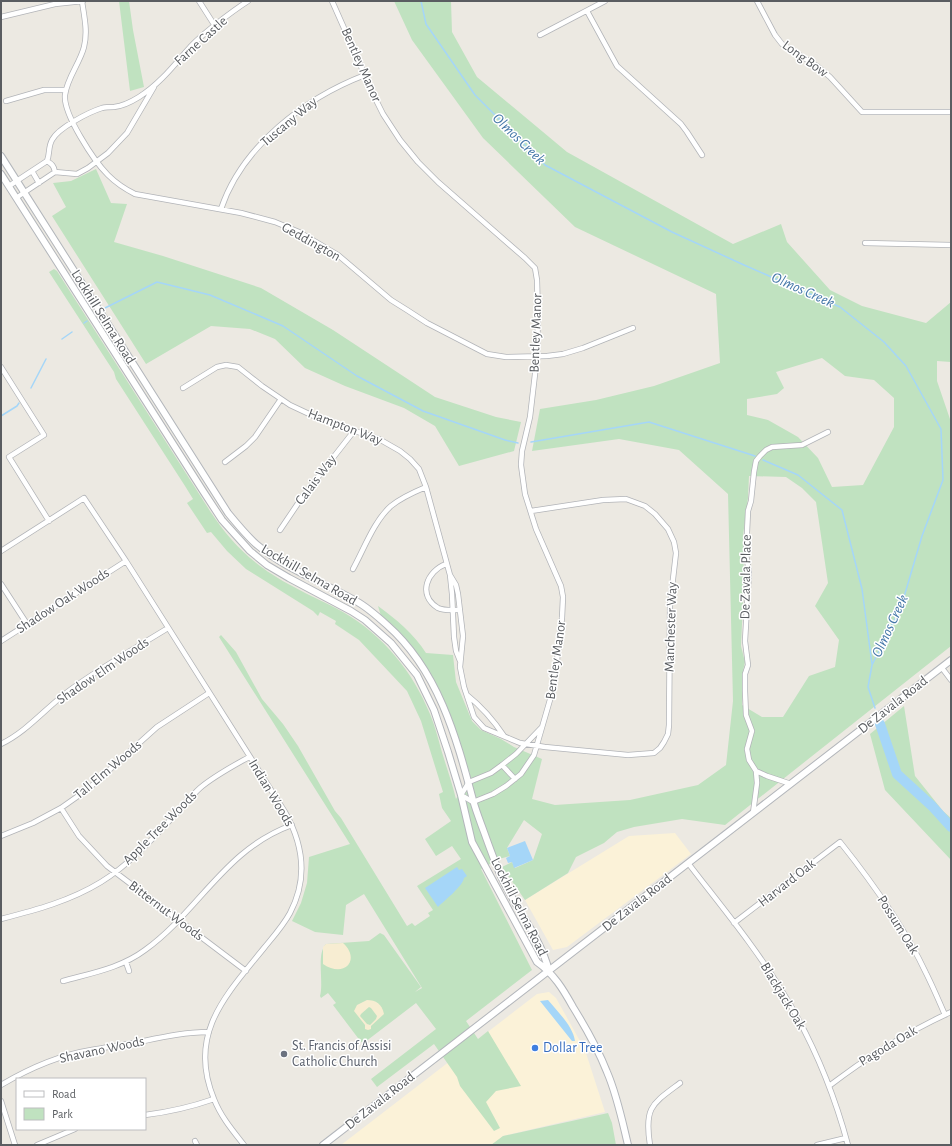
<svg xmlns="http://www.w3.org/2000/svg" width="952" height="1146" viewBox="0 0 952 1146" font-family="'Alegreya Sans',sans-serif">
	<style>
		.commercial { fill: #fbf2d8 }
		.green { fill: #c0e2c0; fill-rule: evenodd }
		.sand { fill: #f7edd2; fill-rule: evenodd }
		.water { fill: #a5d6f8 }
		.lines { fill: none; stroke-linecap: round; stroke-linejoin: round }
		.stream { stroke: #a5d6f8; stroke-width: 1.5 }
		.river { stroke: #a5d6f8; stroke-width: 10 }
		.minor-casing { stroke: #b2b4b8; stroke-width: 6 }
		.secondary-casing { stroke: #b3b6bb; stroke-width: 8 }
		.minor { stroke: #fff; stroke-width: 4.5 }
		.secondary { stroke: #fff; stroke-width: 6 }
		.shop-dot { fill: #3f7fe0; stroke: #fff; stroke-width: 1.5 }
		.worship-dot { fill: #6b7280; stroke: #fff; stroke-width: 1.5 }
		.labels { text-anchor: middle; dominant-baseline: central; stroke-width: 3; stroke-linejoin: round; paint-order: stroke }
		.street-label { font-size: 14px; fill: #5a5d61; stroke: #fff }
		.worship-label { font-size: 14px; fill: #5b616d; stroke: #fff; text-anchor: start }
		.shop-label { font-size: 14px; fill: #366cbe; stroke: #fff; text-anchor: start }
		.water-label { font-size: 15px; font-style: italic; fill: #4477a8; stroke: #fff }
	</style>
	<rect width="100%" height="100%" fill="#ece9e2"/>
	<!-- commercial -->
	<path class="commercial" d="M675,833l16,21 -124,93 -14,3 -28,-50 104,-64z
		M549,992l7,6 29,52 20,62 -102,24 -10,9h-152l196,-151z"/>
	<!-- green -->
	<path class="green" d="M119,1h10l4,29 11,57 -14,4z
		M394,1h57l1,31 25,45 90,75 166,92 48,-20 6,18 43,48 32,16 64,17 25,-21v60l-14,-1v20l14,41v224l-226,179 -43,-6 -48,8 -17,5 -13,11 -28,14 -8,16 -43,27 -23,-33 10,-5 3,6 18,-8 9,-26 -18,-14 -17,28 3,8 -11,3 -18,10 51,101 -66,51 12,18 10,-8 33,55 -25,5 -10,11 14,26 -6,3 -34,-45 -3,-9 -23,-33 -57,43 -6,-8 65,-50 -20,-26 -51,39h-4l-28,-37 3,-2 -8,-10 -7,5 -1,-2c4,-14 -4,-42 6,-52l43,-3 11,-8 4,2 37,52 -6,5 7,-4 -58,-94 -18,11 -3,30 -28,-3 -23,-11 9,-18 6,-20 2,-26 41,-13 -131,-207 2,-2 15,17 26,47 21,25 15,22 37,65 6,7 66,108 5,-3 3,3 15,-10 -2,-3 5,-3 -16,-24 44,-27 -9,-13 -16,10 -11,-17 26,-18 -9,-13 -3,-14 4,-2 -22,-71 -14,-30 -48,-51 -24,-16 1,-3 -16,-9 -2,4 -5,-5 -67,-42 -19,-18 -16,-19 -4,1 -20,-30 6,-4 -8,-13 -69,-107 -2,-7 -65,-100 5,-3 3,2 153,240c23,35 46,56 84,76 16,9 33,16 49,25 40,23 70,60 87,102 5,12 8,24 11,35 5,17 11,33 15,50l14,-25 -24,-70 -13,-25 -21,-32 -31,-31 -3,-10c18,13 36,28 48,47l27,2 3,27 16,39 9,9 20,9 13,8 28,12 -10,40 23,6 75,-5 68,-15 28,-20 7,-64 -5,-207 -49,-44 -60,-11 -87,12 8,-42 56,-9 58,-14 66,-23 -4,-69 -141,-67 -92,-89 -71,-98zM822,358l23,18 29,4 20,18v29l-31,58 -31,2 -14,-29 -20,-21 -30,-17 -21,-5v-16l30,-5 7,-6 -8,-16zM749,476l37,1 16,11 14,14 12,81 -13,23 24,34 -4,27 -26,9 -26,41h-21l-20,-12 1,-34 2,-9 -4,-16 3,-64 -1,-46 5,-38z
		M96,169l15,34 16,1 -13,38 49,14 98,32 72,42 102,67 61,20 25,5 -7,29 -55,15 -24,-40 -31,-18 -59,-22 -40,-18 -30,-29 -25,-10 -39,-3 -65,38 -94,-148 14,-9 -13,-24 18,-2z
		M904,706l11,70 28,35 8,7v42l-66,-70 -15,-56z
		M608,1113l4,10 4,22h-125l12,-9z"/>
	<!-- sand -->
	<path class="sand" d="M343,943c18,16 2,36 -20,21v-17l3,-3z
		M367,1000c9,0 15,4 17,14l-13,12v3l-3,1 -3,-1v-4l-11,-14 3,-6zM369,1007l2,1 6,8 -1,3 -6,6 -3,-1 -7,-8 1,-2z"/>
	<!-- water -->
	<path class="water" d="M525,841l8,19 -19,8 -2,-6 -4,1 -2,-5 4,-2 -3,-8z
		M457,867l2,3 3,-1 5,7 -3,2c-1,8 -19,22 -26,29l-13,-19z
		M548,1000c9,11 25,26 27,41h-3l-32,-40z"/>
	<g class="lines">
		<!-- stream -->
		<path class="stream" d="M421,1l5,23 49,71 70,70 127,67 72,33 96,42 44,35 22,24 35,63 2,51 -21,56 -21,71 -29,58 -4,22 7,21
			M105,308l52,-26 53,13 73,31 74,50 66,35 82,29 13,3
			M84,323l3,-2
			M62,339l10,-7
			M31,388l15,-29
			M1,416l16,-10 2,-3
			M531,442l118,-20 106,34
			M763,460l35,15 44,35 20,79 10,75"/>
		<!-- river -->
		<path class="river" d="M880,724l17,50 35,32 19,21"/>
		<defs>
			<path id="minor" d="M82,1c2,15 6,30 2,46 -4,16 -17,31 -19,48 -2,19 29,66 43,80 8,8 17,14 27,19l106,19 34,9 24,10 39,23 53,45 16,10 20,13 60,31 19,3 41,-1 16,-2 20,-6 50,-20
				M199,1l16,25
				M332,1l43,97 8,16 17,26 18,22 20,20 87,76 10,10 2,12 1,35 -1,42 -7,60 -8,34 -1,14 4,29 11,35 25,57 2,11 -1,21 -8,68 -20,69 -13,19 -15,12 -13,8 -20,8 -12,-7 8,-13 22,-9 11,-8 14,-11 25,-26
				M757,1l18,34 7,9 35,22 13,11 32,35h89
				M587,11l30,55 64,58 6,8 15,23
				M1,17l54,-13 28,-3
				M540,35l65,-34
				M6,101l38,-11h22
				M47,161c5,3 7,5 8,11
				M32,171l7,12
				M9,186l38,-25c3,-7 1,-14 5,-21 6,-12 37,-28 50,-32 4,-1 8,-1 12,-1 10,-1 17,-5 25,-10 21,-13 36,-33 52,-51 14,-14 40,-34 57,-45
				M16,198l39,-26 22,2 11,-6 20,-15 19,-20 27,-46
				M221,209c21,-63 84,-111 144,-134
				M865,243l86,2
				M1,367l43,68 -35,22 40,64
				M183,388l34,-21 9,-2 12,2 24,19 28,19 32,15 57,19 21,12 10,8 9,10 7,18 24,88 2,19 2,43 2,14 4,10
				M225,462l21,-16 9,-9 26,-38
				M280,530l23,-34 51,-65
				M1,551l83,-53 42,63 159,251c18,32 23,67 5,101 -7,13 -17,24 -26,35 -38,47 -77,86 -50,151 7,18 19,32 30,46
				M446,564c-19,7 -29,31 -8,44 6,3 15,2 22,2
				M353,569c11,-20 21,-48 38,-63 11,-9 23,-14 35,-19
				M450,575l6,10 2,9 5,42 -3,31 4,20 10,30 10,11 7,3 29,12 25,4 83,8 26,-2 6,-5 4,-6 4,-8 1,-9 1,-120 6,-52 -2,-11 -6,-13 -13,-15 -10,-8 -19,-7 -23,1 -72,11
				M1,584l26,40
				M1,641l125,-80
				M942,668l9,12
				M467,695c15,12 27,26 37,41
				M1,744c25,-12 43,-34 65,-51 32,-24 68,-44 102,-65
				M502,765l13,14
				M756,771l11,5 24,8
				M61,808l18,28 28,30 139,105
				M753,813l4,-30 -1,-12 -7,-11 -2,-11 5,-18 -6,-16 -1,-24v-17l3,-9 -3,-24 4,-69 -3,-18 2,-43 3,-10 3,-29 2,-11 4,-5 6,-6 6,-3 30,-2 26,-13
				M1,836l32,-13 28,-15 27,-19 69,-62 52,-34
				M688,863c33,43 69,86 97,133 28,46 49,97 63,149
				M1,919c35,-9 69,-18 100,-37 26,-16 49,-40 70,-63 10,-10 19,-22 29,-31 14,-12 33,-22 49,-31
				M734,923l106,-81c32,40 64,84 86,131 7,14 13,28 19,42
				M126,962l3,9
				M63,981c29,-8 58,-13 82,-31 54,-39 80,-101 147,-125
				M1,1085c27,-16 59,-30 90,-35 16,-3 33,-5 48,-8 24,-5 46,-10 70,-10
				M829,1086c38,-29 78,-54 122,-74
				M1,1101l14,44
				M145,1115c24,-3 46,-8 69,-16
				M195,1141l2,4
				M37,1145l38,-16
				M650,1145c-6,-38 2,-41 30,-62
				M817,1145l29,-7"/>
			<path id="secondary" d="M1,156l227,357c9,11 18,22 28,31 29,25 67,38 100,57 11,6 21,15 31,24 51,45 69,111 86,175 3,11 7,21 11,32 5,14 10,28 16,42 14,33 40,61 49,97
				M1,174l202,317 19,29 28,31 17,14 22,13 62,33 14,9 26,23 26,32 17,35 14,42 13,43 11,47 65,120c17,12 26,27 36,45 13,21 25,42 34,65 10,23 15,48 21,73
				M323,1145l628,-485"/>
		</defs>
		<!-- minor casing -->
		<use href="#minor" class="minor-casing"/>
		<!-- secondary casing -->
		<use href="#secondary" class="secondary-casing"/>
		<!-- minor -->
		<use href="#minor" class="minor"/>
		<!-- secondary -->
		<use href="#secondary" class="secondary"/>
	</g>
	<!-- markers -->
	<circle class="shop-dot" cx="535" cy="1048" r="4"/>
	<circle class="worship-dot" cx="284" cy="1054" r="4"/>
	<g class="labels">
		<!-- street labels -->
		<g class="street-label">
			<text transform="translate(201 41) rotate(-42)">Farne Castle</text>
			<text transform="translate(805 59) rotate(36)">Long Bow</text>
			<text transform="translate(361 65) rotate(66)">Bentley Manor</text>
			<text transform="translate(289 122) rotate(-40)">Tuscany Way</text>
			<text transform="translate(311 242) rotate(29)">Geddington</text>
			<text transform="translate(103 317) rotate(58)">Lockhill Selma Road</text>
			<text transform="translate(536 333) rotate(-88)">Bentley Manor</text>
			<text transform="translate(345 427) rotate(21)">Hampton Way</text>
			<text transform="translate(316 480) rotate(-53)">Calais Way</text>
			<text transform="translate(309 575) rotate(30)">Lockhill Selma Road</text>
			<text transform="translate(746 577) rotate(-89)">De Zavala Place</text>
			<text transform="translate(63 601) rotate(-33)">Shadow Oak Woods</text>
			<text transform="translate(671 627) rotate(-88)">Manchester Way</text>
			<text transform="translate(556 660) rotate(-82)">Bentley Manor</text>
			<text transform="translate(103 671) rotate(-34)">Shadow Elm Woods</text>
			<text transform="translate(893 705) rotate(-38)">De Zavala Road</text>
			<text transform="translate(108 770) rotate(-40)">Tall Elm Woods</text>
			<text transform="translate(271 793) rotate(59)">Indian Woods</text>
			<text transform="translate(160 828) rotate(-45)">Apple Tree Woods</text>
			<text transform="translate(787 883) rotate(-38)">Harvard Oak</text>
			<text transform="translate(637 903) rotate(-38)">De Zavala Road</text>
			<text transform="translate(519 907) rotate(63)">Lockhill Selma Road</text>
			<text transform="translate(166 911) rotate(37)">Bitternut Woods</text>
			<text transform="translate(898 925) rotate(58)">Possum Oak</text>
			<text transform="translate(783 996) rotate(59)">Blackjack Oak</text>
			<text transform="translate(888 1046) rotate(-31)">Pagoda Oak</text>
			<text transform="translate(102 1050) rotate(-12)">Shavano Woods</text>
			<text transform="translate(380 1101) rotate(-38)">De Zavala Road</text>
		</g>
		<!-- worship labels -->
		<g class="worship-label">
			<text x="292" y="1046">St. Francis of Assisi<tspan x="292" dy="16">Catholic Church</tspan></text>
		</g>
		<!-- shop labels -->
		<g class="shop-label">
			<text x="543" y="1048">Dollar Tree</text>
		</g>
		<!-- water labels -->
		<g class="water-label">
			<text transform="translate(519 139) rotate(44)">Olmos Creek</text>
			<text transform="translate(803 290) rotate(24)">Olmos Creek</text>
			<text transform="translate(890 626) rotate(-65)">Olmos Creek</text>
		</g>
	</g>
	<!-- border -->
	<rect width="952" height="1146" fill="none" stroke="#5a5d61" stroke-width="4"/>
	<!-- legend -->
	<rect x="16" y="1078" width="130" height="52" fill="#ffffff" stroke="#bdbec0"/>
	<rect x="24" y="1091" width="20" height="6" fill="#ffffff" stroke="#bdbec0"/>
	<text x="52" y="1098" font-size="12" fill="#5a5d61">Road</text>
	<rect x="24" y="1108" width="20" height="12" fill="#c0e2c0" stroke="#bdbec0"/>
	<text x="52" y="1118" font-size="12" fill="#5a5d61">Park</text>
</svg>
